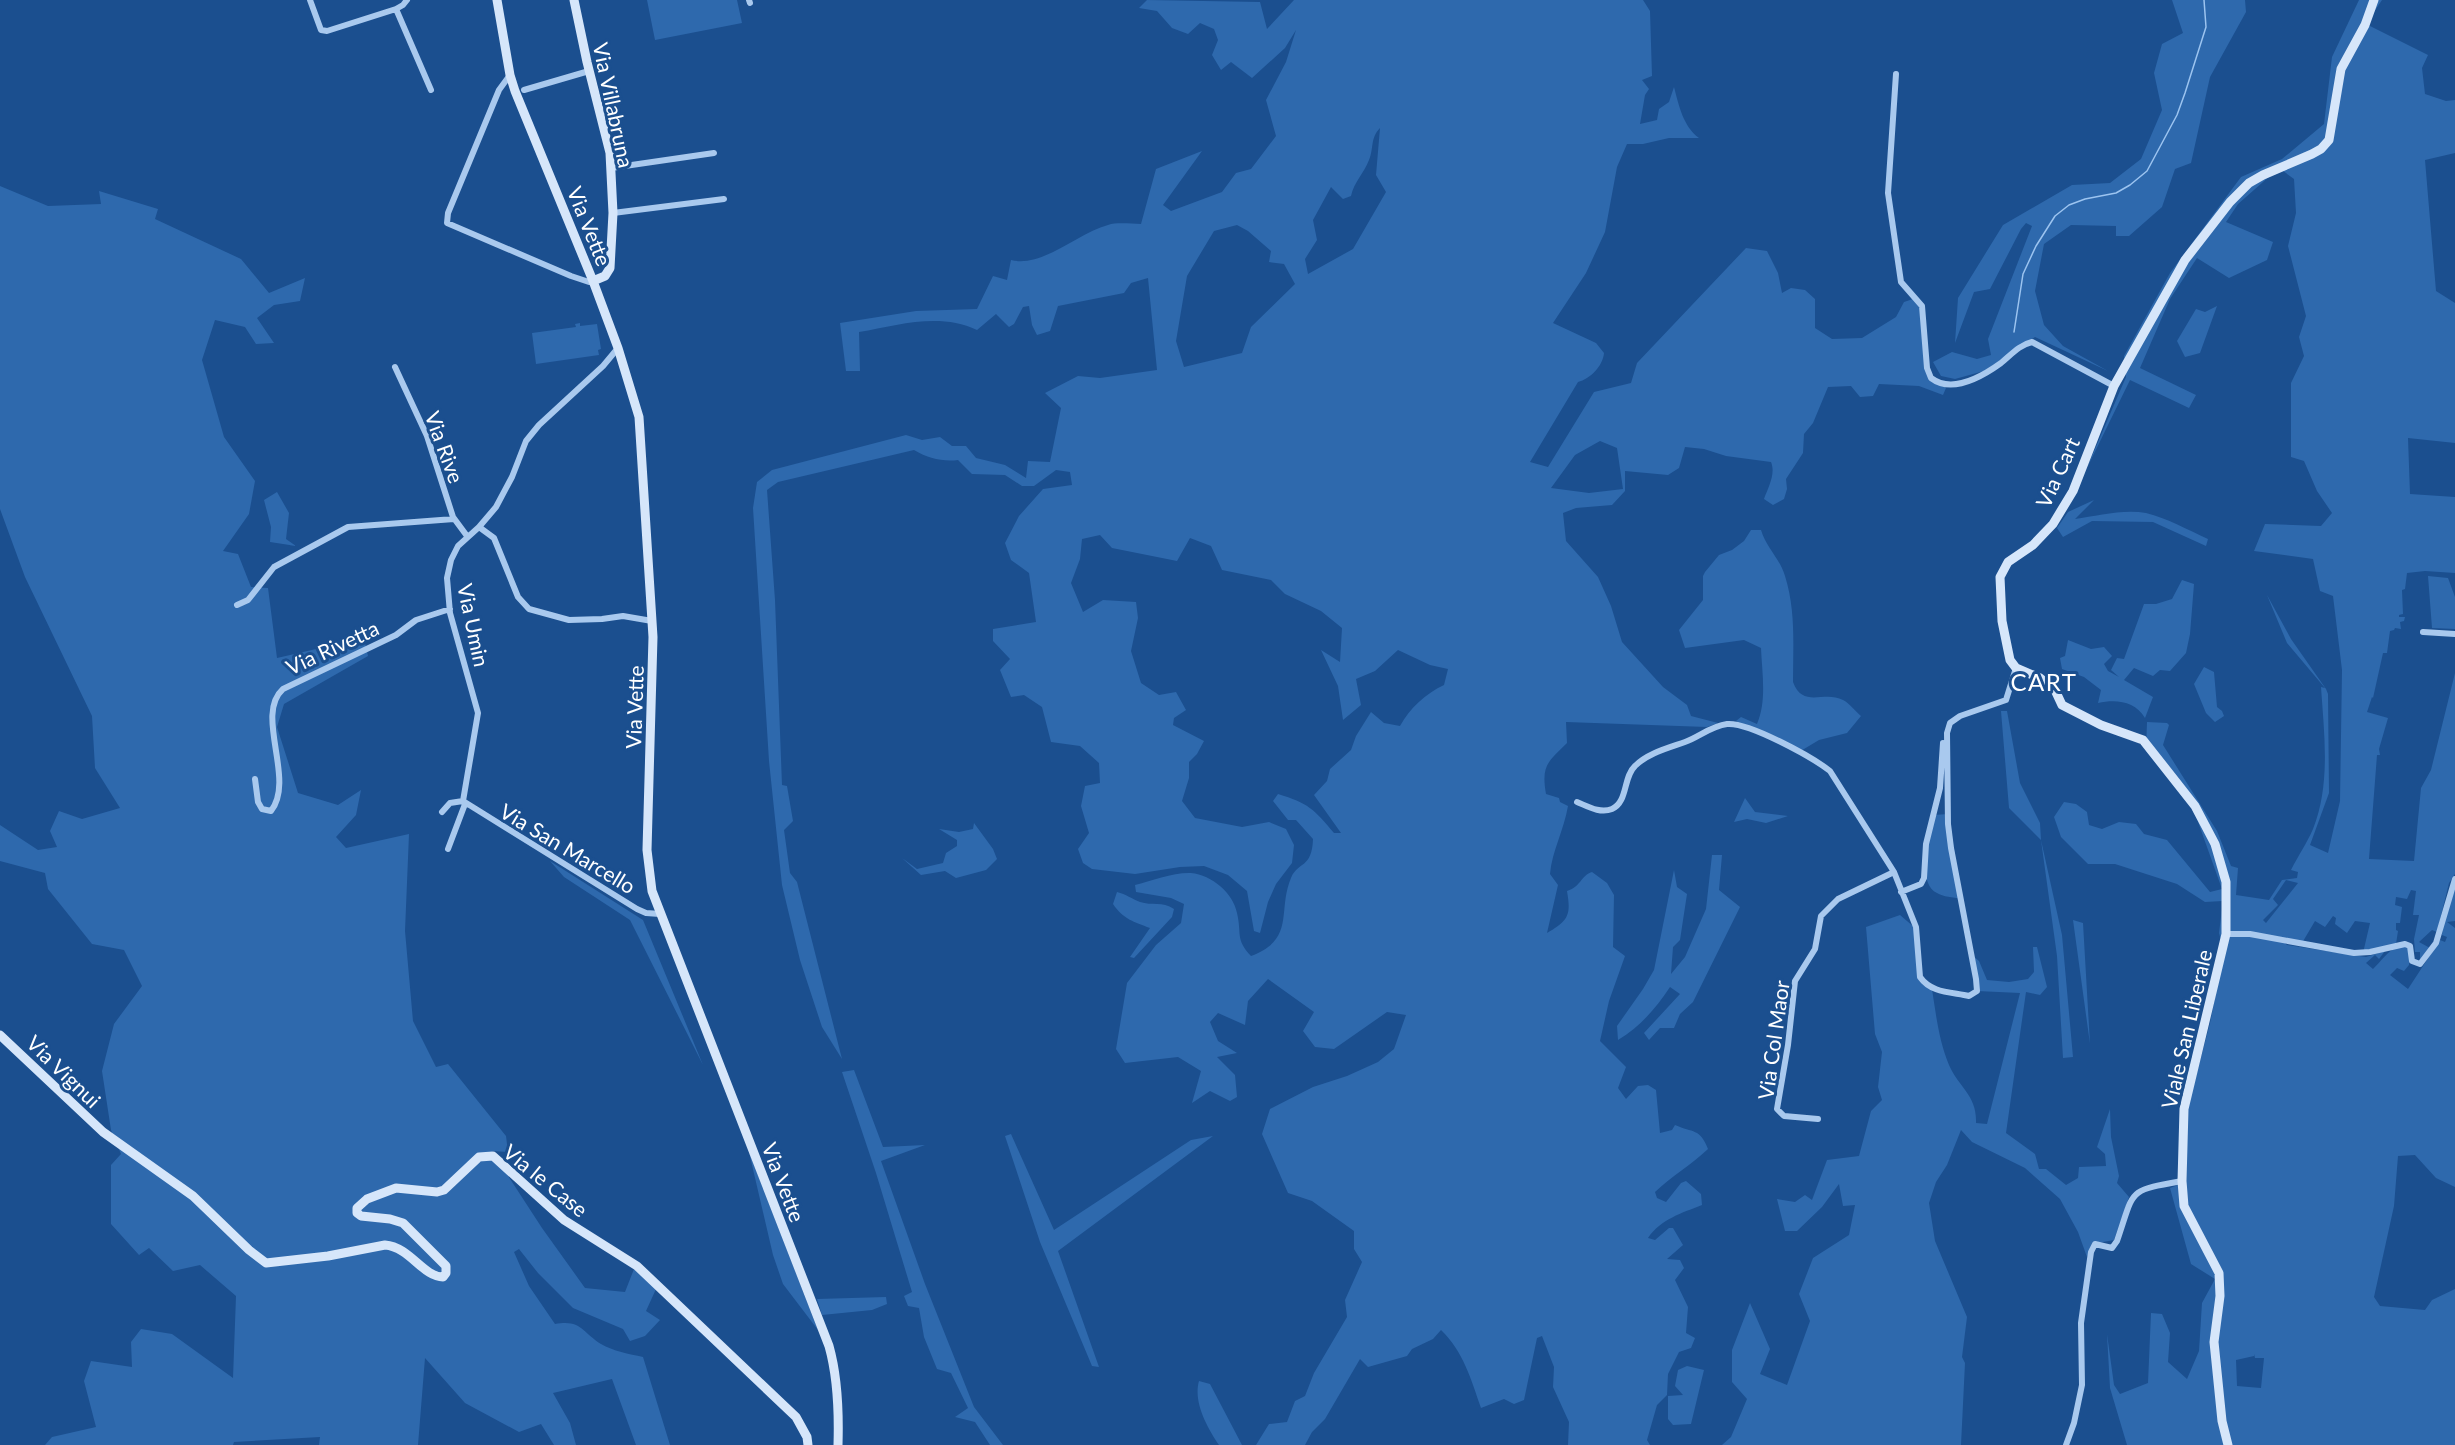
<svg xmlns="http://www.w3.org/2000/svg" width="2455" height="1445" viewBox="0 0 2455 1445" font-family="Lato,sans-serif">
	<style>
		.green { fill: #2e69ad; fill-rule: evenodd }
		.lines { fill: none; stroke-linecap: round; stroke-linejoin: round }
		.stream { stroke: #9cc4f0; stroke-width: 1.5 }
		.street { stroke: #a9c9ee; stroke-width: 6 }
		.secondary { stroke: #d6e6fa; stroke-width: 9 }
		.labels { text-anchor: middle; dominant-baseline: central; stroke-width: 6; stroke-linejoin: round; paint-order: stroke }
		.street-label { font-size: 21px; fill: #fff; stroke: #1b4f8f }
		.quarter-label { font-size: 24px; letter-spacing: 1.5px; fill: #fff; stroke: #1b4f8f }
	</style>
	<rect width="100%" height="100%" fill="#1b4f8f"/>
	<!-- green -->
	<path class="green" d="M647,0h90l5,23 -87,17z
		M1147,0l113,2 7,27 27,-29h349l7,11 2,65 -10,4 7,9 -4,6 -5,29 17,-4 2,-11 10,-7 5,-15c5,19 9,39 25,51h-30l-26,6h-16l-10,23 -12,65 -19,41 -33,50 43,20 8,10c-1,13 -14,26 -26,29l-48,80 18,5 46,-75 37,-9 6,-20 109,-115 21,3 11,22 4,20 9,-5 14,2 10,9v29l17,11 30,-1 34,-21 8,-15 9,-3 7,8 9,73 17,8 -3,7 -24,-9 -40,-2 -6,12 -13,1 -9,-11 -23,1 -15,36 -9,11 -1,19 -17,26 1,10 -3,10 -11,6 -9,-6c4,-11 12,-25 7,-37l-45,-6 -22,-7 -19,-2 -6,21 -11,7 -43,-4v20l-13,14 -36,3 -13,5 3,28 32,36 13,29 11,36 41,45 24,18 4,11 27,7 -11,4 -141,-5 1,21c-19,19 -26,22 -21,51l13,4 1,4 8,4c-4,24 -16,45 -18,68l8,11 -11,48c22,-13 24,-18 20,-42 15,-5 13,-15 25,-19l15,11 7,12 -1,52 12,9 -16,45 -9,40 26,26 -8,21 8,11 12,-13 10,-1 8,5 4,43 12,-3 3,-5c18,8 25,3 33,24 -17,16 -36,27 -53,43l2,6 9,4 15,-19 5,-2 15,13 1,11c-20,8 -41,14 -54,33l7,2 14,-12h4l10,17 -16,14 13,1 4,8 -9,12 13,27 -2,26 9,5 -4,10 -12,4 -11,22 -1,21 -10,10 -10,35 3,5h-82l1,-23 -16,-35 1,-20 -12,-31 -5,2 -13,62 -10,4 -10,-5 -23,9c-10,-29 -18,-57 -40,-78l-8,9 -21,10 -5,7 -39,11 -8,-8 -35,60 -13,13 -7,13h-49l13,-21 18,-2 8,-21 10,-5 9,-23 33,-56 -2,-17 17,-38 -8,-13v-18l-42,-30 -24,-8 -26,-59 8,-25 43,-22 34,-11 31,-14 16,-13 12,-34 -19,-3 -53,37 -19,-2 -12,-16 11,-19 -46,-33 -20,22 -3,24 -27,-12 -8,9 8,19 19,12 -20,4 18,18 2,22 -7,4 -20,-10 -18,12 9,-32 -23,-14 -53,6 -9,-14 11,-66 29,-38 25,-22 3,-19 -13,-6 -35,-6 -1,-7c16,-4 40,-13 56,-12 21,2 42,20 46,40 5,21 -2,26 14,43 45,-17 26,-45 40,-78 7,-17 21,-9 22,-39l-17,-19h-8l-15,-19 5,-7c30,9 36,15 56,39h7l-27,-38 13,-14 3,-12 21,-19 5,-14 15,-24 13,11 16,3c10,-18 25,-32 44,-41l4,-16 -18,-4 -32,-15 -23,21 -19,8 5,26 -18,15 -5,-34 -17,-36 19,12 2,-34 -21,-17 -36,-17 -14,-14 -49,-10 -11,-24 -21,-8 -13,23 -65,-13 -12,-13 -18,4 -2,20 -9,24 12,29 20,-12 33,2 2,16 -7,33 10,32 18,12 17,-3 10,18 -12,8 -1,7 31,16 -7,13 -8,8v16l-7,23 13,17 47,9 27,-5 17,7 8,16 -2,18 -16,21 -8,18 -8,31 -6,-2 -7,-40 -19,-16 -24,-9 -24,1 -45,7 -43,-5 -9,-6 -5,-14 11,-16 -8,-27 4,-20 15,-3 -1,-20 -19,-17 -29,-4 -9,-35 -18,-12 -13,2 -11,-27 10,-11 -17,-18v-12l43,-7 -7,-49 -18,-13 -6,-17 14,-27 24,-27 29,-4 -2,-13 -14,-2 -22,16h-12l-17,-11 -33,-1 -14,-14c-15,2 -31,-2 -44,-10l-136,32 -11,8 8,110 7,185 5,1 6,35 -9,9 6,43 7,9 45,177 -20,-32 -22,-67 -18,-75 -13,-124 -16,-253 4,-26 15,-12 134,-35 16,5 18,-3 12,9h14l10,12 29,7 21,13 2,-17 22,1 11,-54 -16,-15 33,-17 22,2 57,-8 -9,-92 -17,5 -7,10 -66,13 -8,25 -13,4 -5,-10 -3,-19 -6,1 -9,17 -5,3 -13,-13 -19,16c-37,-18 -79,-5 -118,2l1,39h-14l-6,-48 76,-12 61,-2 16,-33 14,4 4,-20c31,8 67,-27 97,-35 9,-3 23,-1 33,-1l15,-55 46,-18 -39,54 8,6 51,-19 14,-19 15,-4 25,-33 -10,-36 20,-38 10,-32 -11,18 -33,30 -21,-16 -10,8 -9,-15 6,-15 -4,-11 -14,-6 -12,11 -16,-6 -15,-17 -18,-3zM1380,128l-4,47 10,17 -33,57 -45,25 -3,-15 12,-19 -4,-20 18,-33 12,12 8,-3c3,-14 13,-23 18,-36 5,-11 1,-22 11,-32zM1237,225l11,6 23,20 -2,11 15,2 11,20 -44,43 -9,26 -58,14 -8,-26 11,-65 27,-45zM1600,441l17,7 6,41 -34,4 -38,-5 24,-33z
		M2172,0h73l1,12 -36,65 -19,86 -16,6 -13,38 -33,29h-13v-10l-45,-1 -27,19 -9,47 9,34 19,21 45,25 -73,-34 -51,34 -29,8 -14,-3 -8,-14 19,-10 25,7 14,-4 -3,-16 44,-113 -6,-3 -5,6 -31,60 -16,3 -19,51 3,-45 45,-73 69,-40 38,-2 31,-24 21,-49 -8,-37 8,-29 21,-11z
		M2359,0h23l-16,24 62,31 -6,13 3,26 21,7 9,-1v53l-30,7 11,131 19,12v140l-47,-5 2,56 45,3v76l-30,-2 -18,2 -2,16 -3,1 1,24 -4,1v2h6l-1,4 -4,1 1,7 -6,-1 -1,2 -4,1 -3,22h-4l-10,45 -1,-1 -5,15 21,6 -9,31 1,6h-3l-8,104 45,2 7,-73 10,-18 24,-97v201l-6,9 -12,49 -5,-2 -13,12 11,6 -10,14v-10h-5l-1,-13 5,-24h-6l3,-24 -5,-1 -4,9 -11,-2 -1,8 7,2 -2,16h-4v7l2,1 -2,13 -33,9 7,-30 -15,-2 -8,12 -12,-9 1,-6 -3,-2 -8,11 -10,-6 -13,22 -20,-3 5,5 79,12 19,-6 -6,8 -4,-4 -9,8 7,6c11,-10 19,-27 36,-21v17l-5,6 -7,-3 -7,7 18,14 32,-49 5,2 2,-5 -5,-2 2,-20 11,-35v41l-8,1 8,6v259l-19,-9 -21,-23 -17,1 -4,50 -20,91 6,9 45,4 7,-10 23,-11v156h-328l-17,-57 -3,-54 7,51 6,9 28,-11 3,-70 11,1 8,19 -2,29 19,17 12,-28 3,-48 13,-24 -24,-15 -21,-76 16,-6 2,-75 22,-84 14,-71 -5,-19 4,-32 -18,1 -28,-18 -62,-20h-27l-27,-27 -7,-20 10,-15 12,2 11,8 2,13 13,4 17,-7 17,2 8,10 23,6 43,52 12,-3 -25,-70 -9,-18 -42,-50 1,-29 20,1 2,2 -6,20 54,86 14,35 7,2 -2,27 33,5 13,-20 15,-2 1,-6 -7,-2c7,-14 16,-27 22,-41 18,-45 11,-96 8,-142l4,1 -38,-45 -20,-48 24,44 35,50 2,5 1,99 -19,52 18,8 12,-52 2,-131 -9,-74 -13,-5 -7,-32 -59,-8 11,-27 56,2 11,-13 -15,-22 -13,-30 -13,-4v-74l13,-27 -5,-19 7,-21 -18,-70 8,-33 -2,-34 -15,-11 -41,36 -12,18 47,20 -6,18 -38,18 -32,-20 -27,41 -30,69 56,27 -7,13 -59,-28 -44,90 40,-93 -2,-21 46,-83 71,-96 41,-18 42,-35 8,-67zM2286,880l12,3 -32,40 -3,-3 15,-15 -5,-6zM2254,1354l1,4h9l-3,30 -24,-2 -1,-26 18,-4z
		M0,186l48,20 53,-2 -2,-13 59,18 -3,10 86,40 28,34 36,-15 -5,23 -26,4 -17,13 17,25 -18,1 -11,-17 -30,-7 -13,40 22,77 31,44 -6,33 -26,37 15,3 13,33 17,1 9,70 87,-20 4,18 -84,48 -7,23 21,66 40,12 23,-15 -5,25 -20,22 10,11 63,-14 -4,97 8,90 23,46 12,-3 58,72 2,16 -16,-1 50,77 43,60 40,4 9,-23 22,20 -10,22 14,9 -15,16 -15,5 -7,-12 -50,-21 -35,-35 -19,-24 -5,3 15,34 26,38c26,-5 27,8 46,20 12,7 28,10 42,13l27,88h-34l-24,-66 -59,14 17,30 6,22h-22l-13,-21 -22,8 -54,-29 -40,-45 -7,87h-99l1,-8 -86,5 -1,3h-188l7,-8 44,-10 -12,-46 7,-20 41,6 -1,-25 10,-13 31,5 61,44 3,-82 -36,-31 -27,6 -24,-23 -10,7 -28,-31v-59l10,-11 -10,-24 -9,-59 12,-47 28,-38 -18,-36 -32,-6 -44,-55 -3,-16 -45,-12v-36l38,25 19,-3 -7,-16 9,-20 23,8 38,-11 -25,-40 -3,-52 -67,-139 -25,-68z
		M2217,306l-17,47 -15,4 -8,-16 19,-32 9,3z
		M580,323v3l17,-2 4,25 -3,1 1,5 -63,9 -4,-31 44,-6 -1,-3z
		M277,492l12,21 -3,26 10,7 -26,-4 1,-15 -7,-27z
		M2094,500l-19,19c22,-3 48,-10 71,-6 21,5 42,17 62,26l-2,7 -53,-24 -61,-1 -29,16 -6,-9 11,-16z
		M1751,530h10c5,17 19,29 24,46 11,35 8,70 8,106 10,27 31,8 50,18 6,3 12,11 18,16l-14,17 -28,7 -20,12 -1,-2 -62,-29 5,-4 16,7c10,-23 5,-51 4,-76l-17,-8 -59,8 -6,-18 24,-30v-24l2,-4 14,-17 13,-5 12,-9z
		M2428,576l20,2 7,19v32l-23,-1z
		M2182,580l12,4 -4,50 -4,19 -16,18 -10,-1 -7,6 -19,-8 -10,12 29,17 -8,21c-10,-17 -29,-19 -47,-15l3,-13 -17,-13 -22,-8 -2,-11 5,-2 3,-16 23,9 13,-2 8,9 -8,8 4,7 11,6 -8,-7 6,-12 7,1 20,-55h12l16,-5z
		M2204,667l10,5 3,35 5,4 2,5 -9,6 -9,-9 -12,-29z
		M2001,711h6l13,72 20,40 1,17 21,95 11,122 -10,1 -6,-102 -16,-116 -32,-32z
		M1745,798l10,14 33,4 -22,7 -19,-4 -13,3z
		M1949,814l12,85c-8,-2 -18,-2 -24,-6 -22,-11 -7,-59 -4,-78z
		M974,823l19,26 4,10 -11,11 -30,8 -11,-7 -24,4 -19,-17 15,11 26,-6 3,-10 11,-7v-6l-18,-11 20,3 14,-3z
		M1712,855h10l-3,35 21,17 -47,95 -13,12 -6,14h-14l-11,12 -5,-7 36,-39 -10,-7c-14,21 -30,40 -52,53l-1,-14 26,-37 11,-19 20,-100 3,17 10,7 -7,46 -7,7 -2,27 14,-17 21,-48z
		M550,861l93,59 60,145 -73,-145 -66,-43z
		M1117,892c9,2 15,7 23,10 12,4 22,-1 34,7l-2,8 -38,41 -4,-1 20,-29c-16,-6 -27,-9 -37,-24z
		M1900,915l14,12 6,55 12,7c4,26 7,52 17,76 10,23 28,30 27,58l11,1 33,-131 -43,-2 -5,-36 7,6 8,19 22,2 19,-3 6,-7 -1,-25h4l10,40 -7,8 -14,-3 -20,141 29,21 4,15h7l20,16 12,-7 1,-11 27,-1 -1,-12 -8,-7 13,-38 1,28 8,39 -2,7 12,14 -15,43 -22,4 -5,13 -9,-25 -18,-33 -35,-31 -53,-26 -11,-12 -14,35 -11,17 -7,21 6,38 32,76 -5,40 3,6 -4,82h-239l9,-8 16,-38 -15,-17v-32l18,-47 20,46 -10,25 27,11 23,-64 -11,-27 14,-36 36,-23 6,-30 -12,1 -4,-22 -17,23 -25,24h-12l-8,-32 18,3 10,-7 7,5 15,-40 32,-4 12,-45 11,-11 -4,-13 4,-35 -7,-18 -9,-107z
		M2073,920l10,3 7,121z
		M854,1070l29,77 42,-2 -44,16 44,123 49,123 29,38h-13l-15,-23 -20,-5 13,-9 -17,-35 -14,-4 -13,-32 -5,-29 -11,-2 -4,-10 8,-4 -36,-119 -34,-101z
		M1011,1134l43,96 137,-90 22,-4 -155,115 41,116 -7,-1 -52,-124 -35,-106z
		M749,1152l69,178 -35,-46 -10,-29z
		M886,1297l1,7 -15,6 -50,5 -5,-16z
		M1687,1366l17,4 -13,54 -18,1 -5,-6v-23l15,-1 -8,-9 3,-16z
		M1199,1381l11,3 32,61h-23c-12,-18 -26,-43 -20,-64z"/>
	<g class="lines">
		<!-- stream -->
		<path class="stream" d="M2014,332l9,-58 13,-28 19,-30 14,-11 16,-6 31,-6 14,-8 17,-14 30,-56 8,-22 21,-66 -2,-27"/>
		<!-- street -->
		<path class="street" d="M310,0l11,30 6,1 69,-22 7,-4 4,-5
			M749,0l1,3
			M396,9l35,81
			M1896,74l-8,119 13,89 21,24 5,62 4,10c21,16 52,-2 70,-15 10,-8 18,-18 31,-21l82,44
			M510,75l-11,15 -51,123 -1,10 124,53 18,6 4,-1
			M524,90l65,-19
			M611,168l103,-15
			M613,213l111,-14
			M395,367l32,69 26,81 14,19
			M479,527l15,11 24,59 11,12 40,11 33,-1 21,-3 29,5
			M237,605l11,-5 26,-33 74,-40 106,-8
			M2423,632l32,2
			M255,779l3,23 4,7 9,2c25,-32 -17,-96 12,-122l113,-54 20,-15 34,-11
			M463,801l15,-88 -28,-100 -3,-35 4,-18 7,-14 21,-19 17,-20 16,-30 14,-36 13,-16 64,-59 15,-18
			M463,801l174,108 9,4 14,1
			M1577,802c10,4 23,12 35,7 16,-7 11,-32 23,-43 13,-13 33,-18 50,-24 14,-5 26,-16 42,-18 22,-2 85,33 103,47l64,101 22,55 4,50c11,16 31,15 49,19l8,-5 -1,-12 -25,-131 -3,-24 -1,-91 3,-10 10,-7 46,-16 10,-32
			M442,812l8,-9 13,-2
			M448,849l17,-45
			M1901,892l20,-8 3,-6 2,-34 14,-56 3,-45
			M2226,934h24l104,19 16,-1 35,-8 5,2 2,15 8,3 16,-21 19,-64
			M1818,1119l-34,-3 -7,-7 11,-64 7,-64 20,-32 6,-33 17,-17 56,-27
			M2066,1445l8,-22 8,-38 -1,-62 10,-71 4,-8 17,4 5,-7c18,-52 9,-50 65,-60"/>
		<!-- secondary -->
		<path class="secondary" d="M497,0l13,75 5,16 78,190 25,67 21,69 14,220 -6,213 5,41 177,455c9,32 10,66 9,99
			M574,0l13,62 23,91 3,60 -3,55 -5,8 -12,5
			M0,1035l103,97 90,64 56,54 17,13 62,-7 57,-11c25,2 38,32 58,32l3,-4v-7l-43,-43 -13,-4 -29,-3 -4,-3v-5l10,-9 29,-11 41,4 7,-2 35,-33 14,-1 71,64 73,46 159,151 11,20 1,8
			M2228,1445l-6,-24 -8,-79 6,-46 -1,-23 -35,-67 -2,-25 2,-72 42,-175v-52l-11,-38 -20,-38 -52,-66 -42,-15 -39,-20 -7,-15 -15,-12 -24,-10 -6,-8 -8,-39 -2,-44 8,-15 25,-17 20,-21 20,-33 41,-105 71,-126 45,-58 19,-19 14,-8 49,-21 9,-5 8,-9 12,-71 24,-44 9,-25"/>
	</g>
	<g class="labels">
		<!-- street labels -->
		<g class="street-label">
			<text transform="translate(614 105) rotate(78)">Via Villabruna</text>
			<text transform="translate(590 226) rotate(68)">Via Vette</text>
			<text transform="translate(445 447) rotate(70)">Via Rive</text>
			<text transform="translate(2057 472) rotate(-65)">Via Cart</text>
			<text transform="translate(474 625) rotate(78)">Via Umin</text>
			<text transform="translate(332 647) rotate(-25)">Via Rivetta</text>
			<text transform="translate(634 707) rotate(-88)">Via Vette</text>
			<text transform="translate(568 848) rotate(31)">Via San Marcello</text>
			<text transform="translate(2186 1029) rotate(-77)">Viale San Liberale</text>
			<text transform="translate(1773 1040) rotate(-82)">Via Col Maor</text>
			<text transform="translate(64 1071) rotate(44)">Via Vignui</text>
			<text transform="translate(546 1180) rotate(39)">Via le Case</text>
			<text transform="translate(784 1182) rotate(69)">Via Vette</text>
		</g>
		<!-- quarter labels -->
		<g class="quarter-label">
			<text x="2044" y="681">CART</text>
		</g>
	</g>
</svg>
